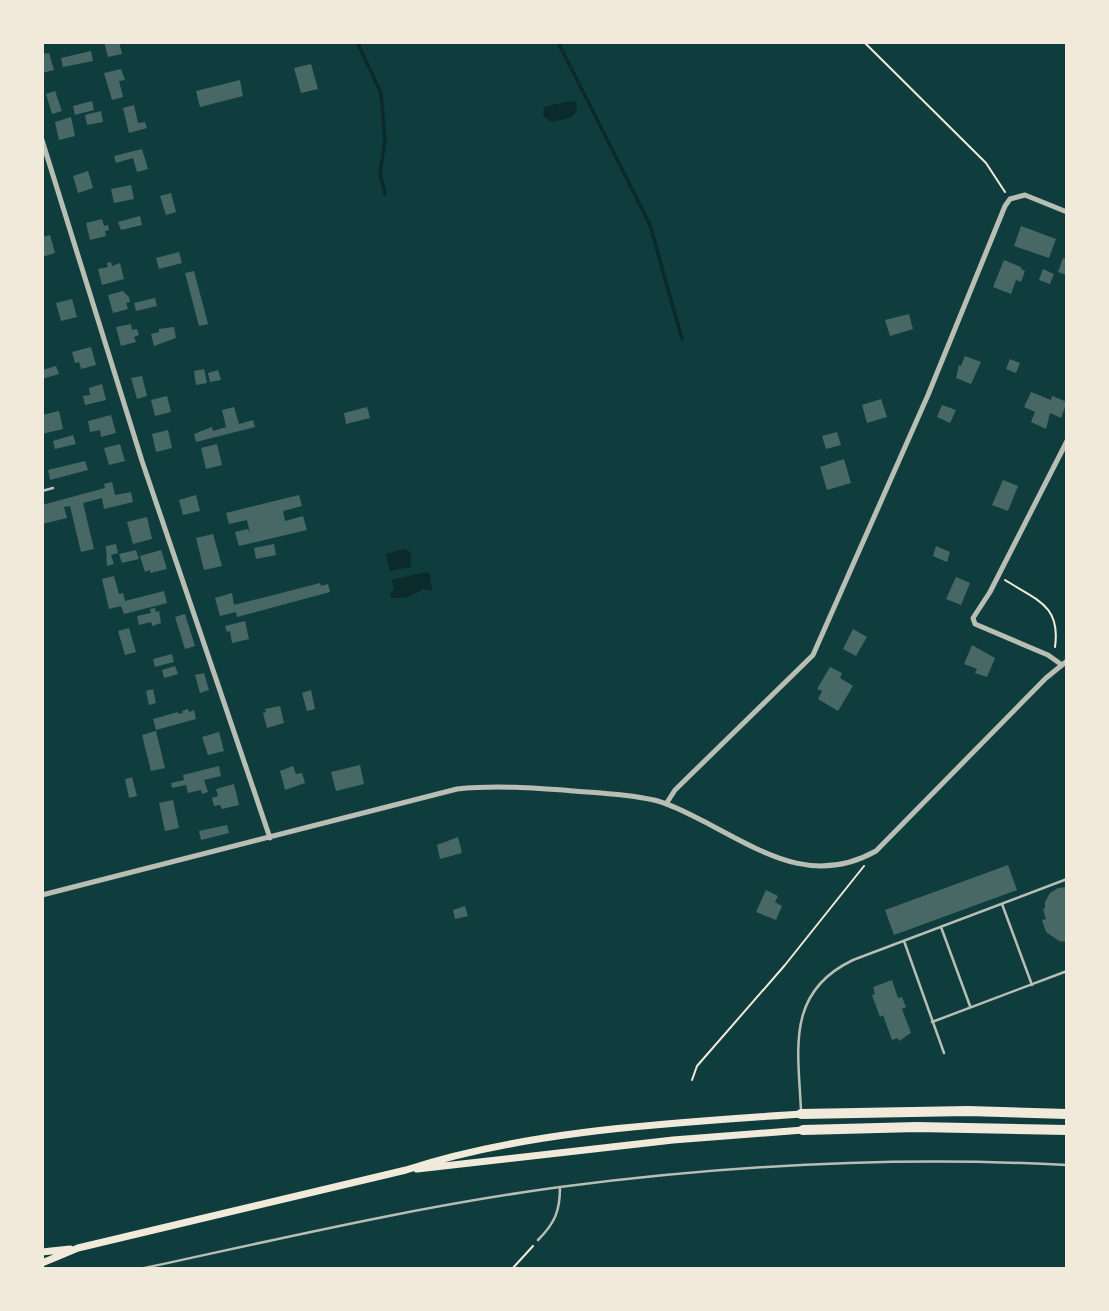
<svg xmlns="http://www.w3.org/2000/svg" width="1109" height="1311" viewBox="0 0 1109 1311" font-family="'Varela Round',sans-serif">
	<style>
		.water { fill: #0a2a2b }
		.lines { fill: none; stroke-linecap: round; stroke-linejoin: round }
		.stream { stroke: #0a2a2b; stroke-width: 3.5 }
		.building { fill: #486865 }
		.path { stroke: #f1e9da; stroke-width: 2 }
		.service { stroke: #b8beb3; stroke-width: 2.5 }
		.minor { stroke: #b8beb3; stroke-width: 5 }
		.secondary { stroke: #f1e9da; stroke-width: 7 }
		.motorway { stroke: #f1e9da; stroke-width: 10 }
	</style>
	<rect width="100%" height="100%" fill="#0f3d3e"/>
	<!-- water -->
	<path class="water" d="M569,101l7,1 1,10 -7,6 -19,4 -8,-6 1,-9z
		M405,549l6,4v14l-21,4 -4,-17z
		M426,572l4,2 2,17 -9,-2c-11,7 -19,10 -32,9l-1,-4 4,-5 -2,-9z"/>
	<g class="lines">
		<!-- stream -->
		<path class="stream" d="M357,42l24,51 4,48 -5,32 5,21
			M558,42l92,183 32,114"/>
	</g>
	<!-- building -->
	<path class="building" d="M104,42h15l3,12 -14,3z
		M91,51l2,10 -30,6 -2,-9z
		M49,53l5,17 -12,3v-19z
		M311,64l7,25 -17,4 -7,-25z
		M121,69l4,11 -6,1 4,16 -11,3 -8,-27z
		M240,80l3,16 -43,11 -4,-16z
		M55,91l7,20 -10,3 -6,-20z
		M92,101l2,9 -19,5 -2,-9z
		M134,105l4,18 7,-1 2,6 -18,5 -6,-25z
		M101,111l2,11 -16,3 -2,-10z
		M71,117l4,19 -16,4 -4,-18z
		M142,149l6,20 -11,3 -4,-14 -17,5 -2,-7z
		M88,171l5,17 -15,5 -5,-17z
		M131,185l3,14 -20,4 -3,-14z
		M171,193l5,19 -10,3 -6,-19z
		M140,216l2,9 -21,5 -3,-8z
		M102,219l2,7 4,-1 1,5 -4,1 1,5 -16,4 -4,-17z
		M1021,226l35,13 -7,19 -35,-12z
		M50,235l5,18 -13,4v-20z
		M179,252l3,11 -23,6 -3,-11z
		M1063,258l4,2v15l-9,-3z
		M1004,260l17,7v2l4,2 -4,11 -5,-2 -5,14 -18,-7z
		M111,262l1,4 8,-3 4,16 -22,6 -4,-16 10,-2 -1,-4z
		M1043,269l11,5 -4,10 -11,-4z
		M194,271l14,53 -9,2 -14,-53z
		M123,291l6,6 1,5 -4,1 2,6 -15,4 -5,-18z
		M155,298l2,8 -21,5 -2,-8z
		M72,299l5,18 -16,4 -5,-18z
		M909,314l4,15 -23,7 -5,-16z
		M131,324l1,6 5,-1 2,6 -5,2 2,5 -15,4 -5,-19z
		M174,327l2,11 -22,8 -3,-12 8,-2v-3z
		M91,347l5,18 -15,4 -2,-7 -4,1 -3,-11z
		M965,356l16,6 -10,22 -15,-6 3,-13 2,1z
		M1010,359l10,4 -4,10 -10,-4z
		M56,366l3,8 -17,5v-9z
		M204,369l3,14 -11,2 -2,-14z
		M218,370l3,10 -11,2 -2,-9z
		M142,376l5,20 -10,3 -6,-21z
		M102,384l4,16 -21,5 -2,-9 7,-1 -1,-7z
		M1031,392l20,8 1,-4 15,6 -6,16 -11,-5 -4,16 -15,-7 4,-10 -11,-5z
		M167,396l4,16 -16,4 -4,-16z
		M881,399l6,18 -20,6 -5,-18z
		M942,405l14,5 -6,13 -13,-6z
		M234,407l5,17 14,-4 2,7 -59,15 -2,-8 18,-7 1,4 13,-4 -4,-17z
		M367,407l3,11 -24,6 -2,-11z
		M59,411l4,18 -21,5v-19z
		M111,415l5,18 -15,4 -1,-7 -10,2 -2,-11z
		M168,430l4,18 -16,4 -4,-18z
		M837,432l4,13 -15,4 -4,-13z
		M73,435l3,9 -21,5 -2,-8z
		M120,444l5,17 -16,4 -5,-17z
		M217,444l5,21 -16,4 -5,-21z
		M844,459l7,24 -24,7 -7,-23z
		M85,461l3,9 -38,10 -2,-10z
		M1003,480l15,6 -10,25 -16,-6z
		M112,482l3,13 16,-3 2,10 -29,7 -2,-11 -19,5 11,46 -13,3 -11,-46 -6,1 3,11 -25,6v-19l63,-17 -1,-4z
		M196,495l4,16 -17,4 -4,-15z
		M299,495l3,11 -19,5 2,10 18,-5 4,14 -68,16 -4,-14 13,-3 2,4 -3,-13 -18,4 -3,-11z
		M147,517l5,22 -19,5 -6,-22z
		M213,534l9,32 -18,4 -8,-32z
		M116,544l2,9 -7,2 3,9 -7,2 -1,-20z
		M274,544l2,11 -20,4 -2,-11z
		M936,546l14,6 -3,10 -14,-6z
		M136,550l3,9 -17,4 -3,-9z
		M161,550l6,19 -17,4v-3l-5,2 -5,-16z
		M114,576l5,18 4,-1 2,8 39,-10 3,12 -43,11 -3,-8 -12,3 -7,-30z
		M956,577l14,6 -9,22 -15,-6z
		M320,583l1,3 7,-2 2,8 -93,25 -1,-5 -16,4 -5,-18 17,-5 2,12z
		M155,608l1,4 3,-1 2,12 -9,3 -1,-4 -12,3 -2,-9 14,-3 -1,-4z
		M185,614l10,32 -10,3 -10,-32z
		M245,621l4,18 -17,4 -2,-12 -3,1 -2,-6z
		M129,628l7,24 -11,3 -7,-24z
		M853,629l14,8 -11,19 -13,-7z
		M972,645l23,13 -8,19 -12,-4 2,-4 -13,-5z
		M172,654l2,8 -19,5 -2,-8z
		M175,666l3,8 -14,4 -2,-8z
		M830,667l12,6 -2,5 13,8 -15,25 -20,-12 4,-8 -5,-2z
		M204,673l5,17 -9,3 -5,-18z
		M153,689l3,14 -7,2 -3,-14z
		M311,690l4,19 -8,2 -5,-18z
		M280,706l4,17 -17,5 -4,-15 3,-1 -1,-3z
		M188,709l1,3 5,-2 2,9 -40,11 -3,-11 25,-7 1,2 4,-1 -1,-2z
		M156,731l9,37 -14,3 -9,-36z
		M219,732l5,19 -16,4 -6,-18z
		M360,765l4,19 -28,7 -5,-19z
		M219,766l2,10 -17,4 4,12 -6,2 -1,-4 -13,3 -2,-8 -14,3 -1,-5 13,-3 -1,-5z
		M293,766l3,8 6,-1 3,10 -20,7 -5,-19z
		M132,777l5,19 -8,2 -4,-19z
		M234,784l5,21 -17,4 -2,-4 -6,1 -2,-8 6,-2 -2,-7z
		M173,800l6,28 -14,3 -6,-28z
		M227,825l2,8 -28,7 -2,-9z
		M458,837l4,16 -22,6 -3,-14z
		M1008,865l9,25 -123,45 -9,-25z
		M1067,887v55l-8,-1 -13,-9 -4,-12 4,-1 -3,-10 2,-1v-6l5,-9 8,-5z
		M766,890l12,6 -3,6 7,4 -6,14 -20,-8z
		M465,906l3,10 -13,3 -2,-9z
		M892,980l6,18 4,-1 4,10 -4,2 9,24 -12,8 -1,-3 -6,2 -9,-25 -3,2 -8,-22 3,-1 -2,-7z"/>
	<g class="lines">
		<!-- path -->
		<path class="path" d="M864,42l122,121 19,29
			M1005,580c31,20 56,25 50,67
			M692,1080l5,-14 88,-101 79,-99
			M512,1269l21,-23"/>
		<!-- service -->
		<path class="service" d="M42,491l11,-3
			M1002,904l30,81
			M941,927l29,79
			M904,941l40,112
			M932,1022l135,-51
			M801,1110c-3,-62 -15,-118 52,-150l214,-81
			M538,1240c17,-17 22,-29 22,-53
			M140,1269c139,-30 279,-63 420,-82 168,-22 339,-31 507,-22"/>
		<!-- minor -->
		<path class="minor" d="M42,140l100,321 128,377
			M1062,665l-14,-10 -73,-31 -2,-6 17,-26 77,-151
			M666,804l9,-14 138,-135 115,-260 77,-189 5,-7 15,-4 42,17
			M42,895l415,-106c40,-4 78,-1 117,2 27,2 54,3 80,9 17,4 33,13 49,21 58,30 109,66 173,30l170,-173 21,-17"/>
		<!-- secondary -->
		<path class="secondary" d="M417,1169l256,-29 130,-10
			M42,1252l28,-3
			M42,1263l36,-15 328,-78c121,-40 268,-47 395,-56"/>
		<!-- motorway -->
		<path class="motorway" d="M801,1114l167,-3 99,3
			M803,1130l114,-3 150,3"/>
	</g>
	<!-- border -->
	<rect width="1109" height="1311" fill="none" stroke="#f1e9da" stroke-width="88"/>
</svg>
